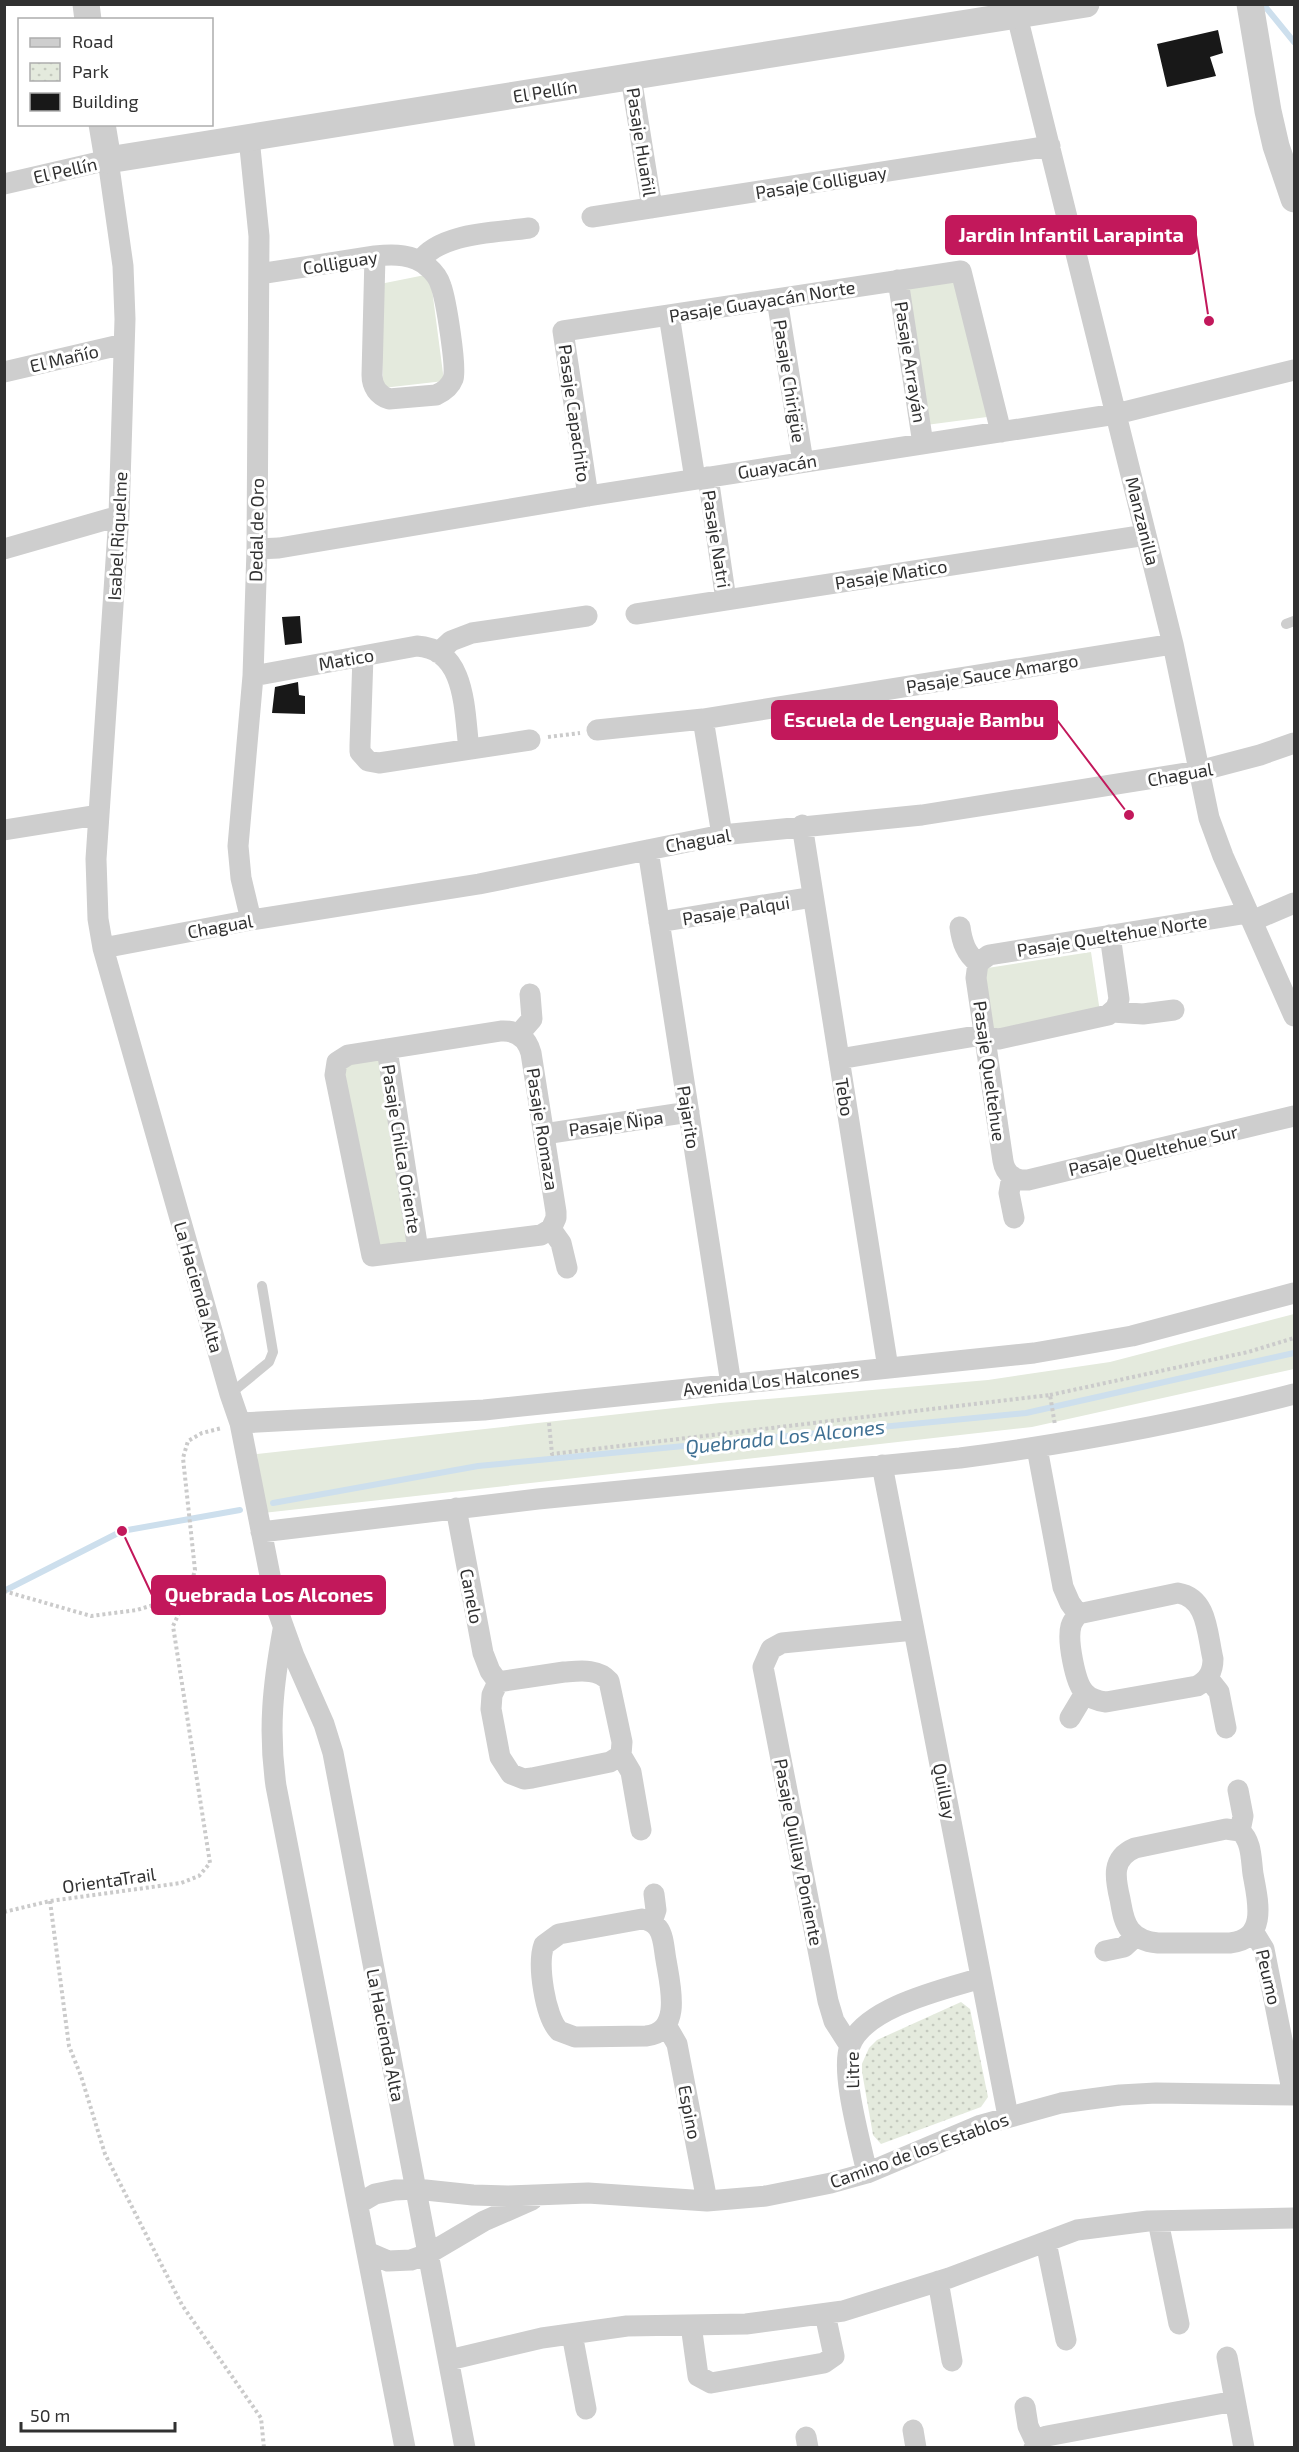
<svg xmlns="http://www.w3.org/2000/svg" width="1299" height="2452" viewBox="0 0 1299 2452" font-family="'Exo 2',sans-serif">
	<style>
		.grass { fill: #e4eadd }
		.park { fill: url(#park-dots) }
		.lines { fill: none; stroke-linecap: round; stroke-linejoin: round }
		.stream { stroke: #cddfed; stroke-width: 6 }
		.building { fill: #181818 }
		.path { stroke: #cbcbcb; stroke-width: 4; stroke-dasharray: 3 3; stroke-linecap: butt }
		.service { stroke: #cecece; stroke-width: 10 }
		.minor { stroke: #cecece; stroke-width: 21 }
		.tertiary { stroke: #cecece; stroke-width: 27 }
		.labels { text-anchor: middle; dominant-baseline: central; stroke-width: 6; stroke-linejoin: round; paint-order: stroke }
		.street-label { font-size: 18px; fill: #313131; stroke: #fff }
		.water-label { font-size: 20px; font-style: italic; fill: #3f7093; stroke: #fff }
		.leader { fill: none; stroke: #c2185b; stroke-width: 2 }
		.callout-dot { fill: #c2185b; stroke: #fff; stroke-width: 2 }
		.callout { fill: #c2185b; stroke: #c2185b; stroke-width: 2 }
		.callout-label { font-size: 20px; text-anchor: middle; font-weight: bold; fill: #fff }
	</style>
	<defs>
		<pattern id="park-dots" width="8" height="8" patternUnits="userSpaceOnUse" patternTransform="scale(1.5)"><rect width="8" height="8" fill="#e4eadd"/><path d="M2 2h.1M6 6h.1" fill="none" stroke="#c4c9be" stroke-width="1.8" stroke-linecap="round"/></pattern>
	</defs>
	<rect width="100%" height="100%" fill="#fff"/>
	<!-- grass -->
	<path class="grass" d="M430,274l14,107 -61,7 -3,-104z
		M955,280l32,137 -61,8 -20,-137z
		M1091,952l9,60 -110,18 -9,-61z
		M381,1059l31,183 -38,7 -32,-184z
		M1294,1314v55l-262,58 -769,86 -6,-59 463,-51 268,-23 122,-18z"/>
	<!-- park -->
	<path class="park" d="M961,2002l9,7 18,88 -7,10 -100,37 -8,-9 -12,-69 8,-18 8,-8z"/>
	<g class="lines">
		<!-- stream -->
		<path class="stream" d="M1263,4l31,38
			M273,1503l205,-37 548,-53 268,-60
			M4,1591l118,-60 118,-21"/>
	</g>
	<!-- building -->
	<path class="building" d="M1218,30l5,23 -13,4 6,19 -49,11 -10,-43z
		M300,616l2,27 -17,2 -3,-28z
		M298,682l1,13 6,1v18l-33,-1 3,-26z"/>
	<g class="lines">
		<!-- path -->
		<path class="path" d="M548,737l32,-4
			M1050,1395l198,-43 46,-14
			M549,1423l3,31 498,-59 5,30
			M4,1591l87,25 46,-6 51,-16
			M50,1901l19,145 12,30 24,78 77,151 79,113 3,30
			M4,1912l46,-11 131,-18 18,-7 11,-13 -37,-237 15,-32 7,-24 -12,-112 5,-17 14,-8 20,-5"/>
		<!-- service -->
		<path class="service" d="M1286,624l8,-3
			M230,1394l39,-32 4,-10 -11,-66"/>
		<!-- minor -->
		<path class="minor" d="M1017,16l156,628 36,174 14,38 71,160
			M631,77l21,131
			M249,138l10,98 -2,313 -4,127 -15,170 3,32 10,42
			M4,184l104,-24 15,106 2,53 -6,197 -23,343 2,60 5,29 127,446 10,29 36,183 18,50 30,68 9,29 132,695
			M592,217l458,-71
			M420,261c21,-29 76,-28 109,-33
			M259,274l116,-18c19,-2 39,-2 53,11 6,5 11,12 13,19 5,14 16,82 12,93 -3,8 -10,13 -17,16l-47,4c-11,-4 -17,-12 -17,-24l3,-119
			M898,280l25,164
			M777,299l26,163
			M669,315l26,164
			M4,372l120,-28
			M708,477l18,123
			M588,496l-25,-165 398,-60 40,161
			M4,549l115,-33
			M257,549l22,-1 309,-52 528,-82 178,-44
			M636,614l510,-79
			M438,653l13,-12 21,-8 115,-17
			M363,656l-3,89v7l8,9 11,2 151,-23
			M253,676l164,-30c50,3 47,66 52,103
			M703,719l19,116
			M597,730l106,-11 470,-75
			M802,825l86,543
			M4,830l94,-15
			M648,850l83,534
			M1252,921l42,-18
			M659,922l154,-25
			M960,927c2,15 6,27 18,36
			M103,948l148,-28 228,-36 243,-49 200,-20 277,-44 61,-16 34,-12
			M978,963l-2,15 27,183c2,13 12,20 25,19l266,-64
			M978,963l11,-8 259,-42
			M1112,1012l31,2 31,-4
			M501,1031c16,-1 26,7 30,22l25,159v6l-5,11 -10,6 -169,21 -37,-181 2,-13 11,-7z
			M519,1034l13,-15 -2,-25
			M387,1049l31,201
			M839,1059l137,-23 23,3 109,-24 8,-7 3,-9 -9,-64
			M544,1134l145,-22
			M1012,1176l-3,17 5,25
			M551,1229l10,14 6,25
			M240,1423l244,-13 550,-57 98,-17 162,-43
			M1037,1448l26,139 7,16 8,11
			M882,1465l126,651
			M456,1508l27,145 7,18 8,11
			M261,1532l277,-33 422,-41c113,-15 224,-35 334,-64
			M1178,1593c30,5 29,41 35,66 0,13 -5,21 -16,27l-91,16c-8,-1 -16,-3 -22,-10 -9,-10 -17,-52 -13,-66 1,-4 4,-8 7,-12z
			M283,1630c-10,55 -15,100 -7,156l129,662
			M564,1672c15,-1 34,-4 45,9l13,61 -1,13 -11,7 -78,16 -8,1 -13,-5 -11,-17 -9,-48 1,-14 6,-13z
			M1208,1678l11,14 7,36
			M1070,1718l15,-25
			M621,1755l10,17 10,58
			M1238,1790l5,26 -3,15
			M1226,1829l14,2c12,10 11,29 13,43 5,27 15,65 -23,69h-72c-11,-1 -21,-4 -28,-13 -7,-9 -8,-21 -10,-31 -5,-21 -9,-41 15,-51z
			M642,1919c6,1 12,3 16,9 6,8 6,22 8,32 4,25 17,72 -20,76l-71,1 -16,-6c-14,-14 -22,-67 -15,-86l15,-11z
			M652,1922l4,-12 -2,-16
			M1253,1931l11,18 29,146
			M1105,1951l19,-4 12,-11
			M666,2025l11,19 30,157
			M850,2046l-16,-25 -6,-20 -65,-334 8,-18 11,-6 132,-13
			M867,2173c-6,-29 -27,-101 -17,-127 14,-39 95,-57 131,-68
			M358,2204l17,-10 20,-4 21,-1 57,6 35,1 80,-3 119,8 59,-5 65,-13 36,-10 114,-48 80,-22 59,-8 36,-2 138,2
			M1158,2221l21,103
			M1046,2242l20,98
			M367,2252l21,9 23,-1 17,-6 56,-33 48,-21
			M938,2281l14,80
			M691,2325l7,51 13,7 113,-20 10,-7 -9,-42
			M572,2334l14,75
			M1227,2357l17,91
			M449,2360l93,-22 85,-12 119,-2 97,-13 106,-33 128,-48 71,-9 146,-3
			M1025,2407l3,19 8,17
			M913,2430l3,18
			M806,2437l2,11
			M1034,2448l7,-10 6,-2 188,-35"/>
		<!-- tertiary -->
		<path class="tertiary" d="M86,4l2,16
			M1250,4l18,107 8,35 18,53
			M102,124l6,36 978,-156"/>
	</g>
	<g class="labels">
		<!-- street labels -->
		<g class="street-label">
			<text transform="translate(545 91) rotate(-9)">El Pellín</text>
			<text transform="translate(642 142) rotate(81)">Pasaje Huañil</text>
			<text transform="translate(65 170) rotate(-13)">El Pellín</text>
			<text transform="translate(821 182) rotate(-9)">Pasaje Colliguay</text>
			<text transform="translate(340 262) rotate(-9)">Colliguay</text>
			<text transform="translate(762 301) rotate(-9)">Pasaje Guayacán Norte</text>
			<text transform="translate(64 358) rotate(-13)">El Mañío</text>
			<text transform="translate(911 362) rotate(81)">Pasaje Arrayán</text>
			<text transform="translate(790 381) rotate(81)">Pasaje Chirigüe</text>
			<text transform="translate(575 413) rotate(82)">Pasaje Capachito</text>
			<text transform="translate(777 466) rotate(-9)">Guayacán</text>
			<text transform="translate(1143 521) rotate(76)">Manzanilla</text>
			<text transform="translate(256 530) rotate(-89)">Dedal de Oro</text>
			<text transform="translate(117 536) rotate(-87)">Isabel Riquelme</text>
			<text transform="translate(717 539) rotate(81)">Pasaje Natri</text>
			<text transform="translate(891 574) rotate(-9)">Pasaje Matico</text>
			<text transform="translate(346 659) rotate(-10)">Matico</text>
			<text transform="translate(992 673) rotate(-9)">Pasaje Sauce Amargo</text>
			<text transform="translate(1180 774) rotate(-10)">Chagual</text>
			<text transform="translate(698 840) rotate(-10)">Chagual</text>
			<text transform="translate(736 910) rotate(-9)">Pasaje Palqui</text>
			<text transform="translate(220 926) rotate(-10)">Chagual</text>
			<text transform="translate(1112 935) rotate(-9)">Pasaje Queltehue Norte</text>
			<text transform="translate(990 1071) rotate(82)">Pasaje Queltehue</text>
			<text transform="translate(845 1097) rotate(81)">Tebo</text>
			<text transform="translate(689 1117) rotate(81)">Pajarito</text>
			<text transform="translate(616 1123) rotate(-8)">Pasaje Ñipa</text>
			<text transform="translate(543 1129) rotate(81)">Pasaje Romaza</text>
			<text transform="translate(402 1149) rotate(81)">Pasaje Chilca Oriente</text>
			<text transform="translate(1153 1150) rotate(-13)">Pasaje Queltehue Sur</text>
			<text transform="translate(199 1287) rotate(74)">La Hacienda Alta</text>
			<text transform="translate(771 1380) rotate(-6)">Avenida Los Halcones</text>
			<text transform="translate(472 1596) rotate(79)">Canelo</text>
			<text transform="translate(945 1791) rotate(79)">Quillay</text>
			<text transform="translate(799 1852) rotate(79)">Pasaje Quillay Poniente</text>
			<text transform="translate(109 1880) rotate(-8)">OrientaTrail</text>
			<text transform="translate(1269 1977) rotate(77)">Peumo</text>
			<text transform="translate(386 2035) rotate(79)">La Hacienda Alta</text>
			<text transform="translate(852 2070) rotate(-91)">Litre</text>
			<text transform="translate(690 2112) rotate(79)">Espino</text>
			<text transform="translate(919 2150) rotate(-20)">Camino de los Establos</text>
		</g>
		<!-- water labels -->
		<g class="water-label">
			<text transform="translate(785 1436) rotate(-6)">Quebrada Los Alcones</text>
		</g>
	</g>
	<!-- callouts -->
	<path class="leader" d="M1209 321L1196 235M1129 815L1057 720M122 1531L152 1595"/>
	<g class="callout-dot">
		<circle cx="1209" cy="321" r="6"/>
		<circle cx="1129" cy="815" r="6"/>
		<circle cx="122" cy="1531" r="6"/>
	</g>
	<g class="callout">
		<rect x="946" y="216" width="250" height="38" rx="6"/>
		<rect x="772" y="701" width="285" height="38" rx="6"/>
		<rect x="152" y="1576" width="233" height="38" rx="6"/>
	</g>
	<g class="callout-label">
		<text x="1071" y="242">Jardin Infantil Larapinta</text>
		<text x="914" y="727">Escuela de Lenguaje Bambu</text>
		<text x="269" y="1602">Quebrada Los Alcones</text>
	</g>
	<!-- border -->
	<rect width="1299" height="2452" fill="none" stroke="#313131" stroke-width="12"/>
	<!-- legend -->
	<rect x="18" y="18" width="195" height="108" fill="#ffffff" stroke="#adadad" stroke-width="1.5"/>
	<rect x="30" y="38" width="30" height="9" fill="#cecece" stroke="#adadad" stroke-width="1.5"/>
	<text x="72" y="48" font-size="18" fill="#313131">Road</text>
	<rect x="30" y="63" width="30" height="18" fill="url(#park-dots)" stroke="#adadad" stroke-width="1.5"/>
	<text x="72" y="78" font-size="18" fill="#313131">Park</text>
	<rect x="30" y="93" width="30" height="18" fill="#181818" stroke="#adadad" stroke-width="1.5"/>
	<text x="72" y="108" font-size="18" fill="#313131">Building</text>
	<!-- scale -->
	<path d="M21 2422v9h154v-9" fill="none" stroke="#313131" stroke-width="3"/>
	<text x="30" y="2422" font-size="18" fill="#313131" stroke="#ffffff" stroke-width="4.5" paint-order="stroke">50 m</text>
</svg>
